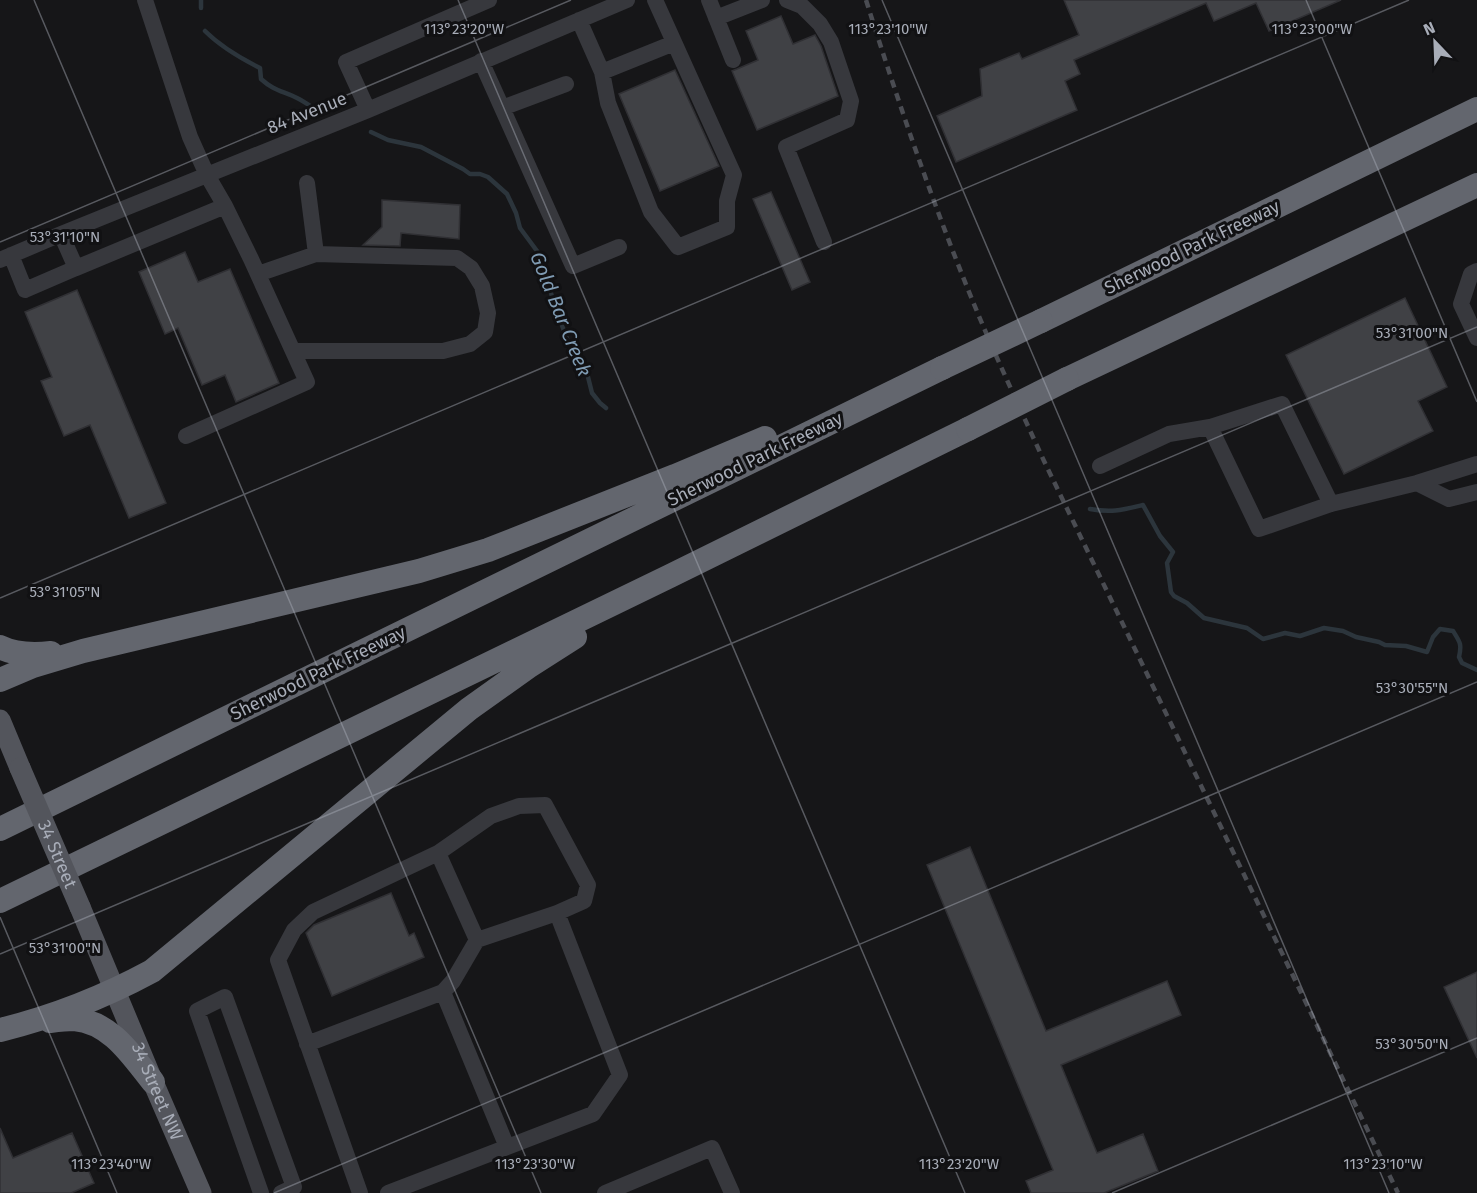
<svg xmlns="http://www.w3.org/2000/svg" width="1477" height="1193" viewBox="0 0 1477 1193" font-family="'Fira Sans',sans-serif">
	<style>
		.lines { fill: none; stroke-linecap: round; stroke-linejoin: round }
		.stream { stroke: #2c353c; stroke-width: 4.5 }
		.building { fill: #404145; stroke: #303034; stroke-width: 1.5 }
		.minor { stroke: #37383d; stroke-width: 16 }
		.major { stroke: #53555c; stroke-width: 21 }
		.highway { stroke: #63666e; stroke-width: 24 }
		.rail { stroke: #4a4c52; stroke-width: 4.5; stroke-dasharray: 8 6; stroke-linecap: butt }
		.major-bridge { stroke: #53555c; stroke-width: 21 }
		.highway-bridge { stroke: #63666e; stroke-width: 24 }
		.ticks { fill: none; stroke: #a8adb8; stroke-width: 1.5; stroke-opacity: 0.45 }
		.labels { text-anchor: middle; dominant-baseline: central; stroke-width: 6; stroke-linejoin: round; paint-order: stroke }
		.street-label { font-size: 18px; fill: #a8adb8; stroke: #111113 }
		.water-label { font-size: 20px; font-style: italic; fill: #7f9bb3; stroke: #111113 }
		.ticks-label { font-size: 15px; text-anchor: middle; fill: #a8adb8; stroke: #111113; stroke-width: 6; stroke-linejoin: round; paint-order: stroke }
	</style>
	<rect width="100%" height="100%" fill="#161618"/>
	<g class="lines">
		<!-- stream -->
		<path class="stream" d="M201,0v8
			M205,31c16,16 35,27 55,37l1,11c13,12 22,12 36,19 6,3 12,7 18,11
			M371,132l17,8 33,7 42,22 7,5h10l8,3 19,17 9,19 4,15 20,27 9,22 2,16 4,14 14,37 4,4 10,16 4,9 5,20 8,10 6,5
			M1090,509c22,4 32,1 53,-4l17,31 13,16 -6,11 4,29 3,4 13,7 17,15 43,10 16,11 22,-6 15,3 24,-8 19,3 13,6 23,5 6,3 21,1 21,6 6,-15 7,-8 13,2c7,11 9,13 6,26l3,6 15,7"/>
	</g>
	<!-- building -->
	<path class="building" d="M1064,0h277l-72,31 -13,-28 -42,18 -8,-18 -132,57 6,14 -15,7 12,29 -121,52 -19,-46 45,-20 -2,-27 39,-16 3,6 57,-24z
		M781,16l12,28 22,-9 6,11 17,50 -81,34 -25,-59 5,-2 21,-9 -12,-29z
		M675,70l44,96 -59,25 -41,-97z
		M771,192l39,90 -18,8 -39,-91z
		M382,200l78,5 -1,34 -58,-6 -1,13 -37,-1 19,-18z
		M185,252l13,30 32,-13 49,114 -43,19 -11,-27 -23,10 -24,-57 -13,6 -26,-62z
		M77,290l89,213 -37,15 -39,-93 -26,11 -23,-55 11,-4 -27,-65z
		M1405,298l42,89 -29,14 15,30 -89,43 -58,-119z
		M970,847l76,184 121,-50 14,34 -120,50 36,88 46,-19 15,37 -54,22h-73l-5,-12 27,-11 -126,-305z
		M391,893l18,43 5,-3 10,24 -92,39 -26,-63 8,-8z
		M1477,972v86l-33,-71z
		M0,1128l13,30 59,-25 22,50 -23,10h-71z"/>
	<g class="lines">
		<!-- minor -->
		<path class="minor" d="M145,0l45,137 17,38 18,31 26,53 56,123 -121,54
			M709,0l24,60
			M787,0l15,6 18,18 11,18 20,59 -4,19 -61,27 38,95
			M716,18l46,-18
			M579,20l23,52 6,31 43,109 27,35 49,-20v-26l7,-26 -79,-175
			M481,61l92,205 46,-19
			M602,72l72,-29
			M502,108l64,-24
			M368,110l-22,-48 143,-62
			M61,234l15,34 149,-62
			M11,255l14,35 51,-22
			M0,260l61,-26 307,-124 259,-110
			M1477,271l-6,3 -10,30 16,34
			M258,274l58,-20
			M293,351h150l27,-7 15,-12 3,-19 -6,-27 -11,-18 -14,-10 -141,-4 -9,-71
			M1210,427l49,102 72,-25 86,-21 60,-19
			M1100,466l69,-32 41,-7 72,-23 49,100
			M1417,483l32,16 28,-7
			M443,992l64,155
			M307,1044l136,-52 10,-11 24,-41 -39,-87
			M261,1193l-64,-182 28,-14 69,190 -13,6
			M360,1193l-82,-233 16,-30 19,-18 125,-59 53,-37 28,-10 26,-1 43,80 -4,16 -27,12 -80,27
			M388,1193l205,-79 27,-39 -63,-162
			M605,1193l107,-45 20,45"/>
		<!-- major -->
		<g class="major">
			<path d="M0,720l20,48"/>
			<path id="s1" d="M80,907l73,175 48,111"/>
		</g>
		<!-- highway -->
		<path class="highway" d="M1041,321l436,-212
			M1067,379l410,-194
			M0,647c16,8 33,8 51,6
			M0,680l33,-14 50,-15 336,-80 69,-21 187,-74 90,-38
			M0,829l942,-461
			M0,901l670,-325 298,-147
			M50,1021c8,-1 16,-2 24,-2 37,3 58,37 79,63
			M0,1030c53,-13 104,-33 152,-59l317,-262 59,-42 47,-30"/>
		<!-- rail -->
		<path class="rail" d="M866,0c34,108 71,216 115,321 20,47 42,94 63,140l354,732"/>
		<!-- major-bridge -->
		<path class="major-bridge" id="s2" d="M20,768l60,139"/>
		<!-- highway-bridge -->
		<path class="highway-bridge" d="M942,368l99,-47
			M968,429l99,-50"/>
	</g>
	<!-- ticks -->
	<path class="ticks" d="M34,0l507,1193M458,0l507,1193M882,0l507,1193M1306,0l171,402M0,242l571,-242M0,598l1409,-598M0,917l117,276M0,954l1477,-627M274,1193l1203,-511M1112,1193l365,-155"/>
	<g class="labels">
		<!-- street labels -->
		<g class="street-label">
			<text transform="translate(307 113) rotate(-22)">84 Avenue</text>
			<text transform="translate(1192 247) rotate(-26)">Sherwood Park Freeway</text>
			<text transform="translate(755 459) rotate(-26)">Sherwood Park Freeway</text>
			<text transform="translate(318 673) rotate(-26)">Sherwood Park Freeway</text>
			<text stroke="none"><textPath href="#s2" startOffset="94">34 Street</textPath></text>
			<text stroke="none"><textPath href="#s1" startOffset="200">34 Street NW</textPath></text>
		</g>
		<!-- water labels -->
		<g class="water-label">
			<text transform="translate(561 314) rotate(68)">Gold Bar Creek</text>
		</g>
	</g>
	<g class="ticks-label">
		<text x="464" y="34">113°23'20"W</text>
		<text x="888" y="34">113°23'10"W</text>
		<text x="1312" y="34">113°23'00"W</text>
		<text x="65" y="242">53°31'10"N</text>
		<text x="1412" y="338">53°31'00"N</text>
		<text x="65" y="597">53°31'05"N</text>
		<text x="1412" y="693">53°30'55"N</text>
		<text x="65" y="953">53°31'00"N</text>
		<text x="1412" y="1049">53°30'50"N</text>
		<text x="111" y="1169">113°23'40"W</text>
		<text x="535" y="1169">113°23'30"W</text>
		<text x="959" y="1169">113°23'20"W</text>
		<text x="1383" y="1169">113°23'10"W</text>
	</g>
	<!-- north arrow -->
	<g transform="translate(1435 42) rotate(337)" stroke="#111113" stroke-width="4.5" paint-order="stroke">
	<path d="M0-4.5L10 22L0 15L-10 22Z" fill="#a8adb8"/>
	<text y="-9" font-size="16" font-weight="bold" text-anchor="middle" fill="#a8adb8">N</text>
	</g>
</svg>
